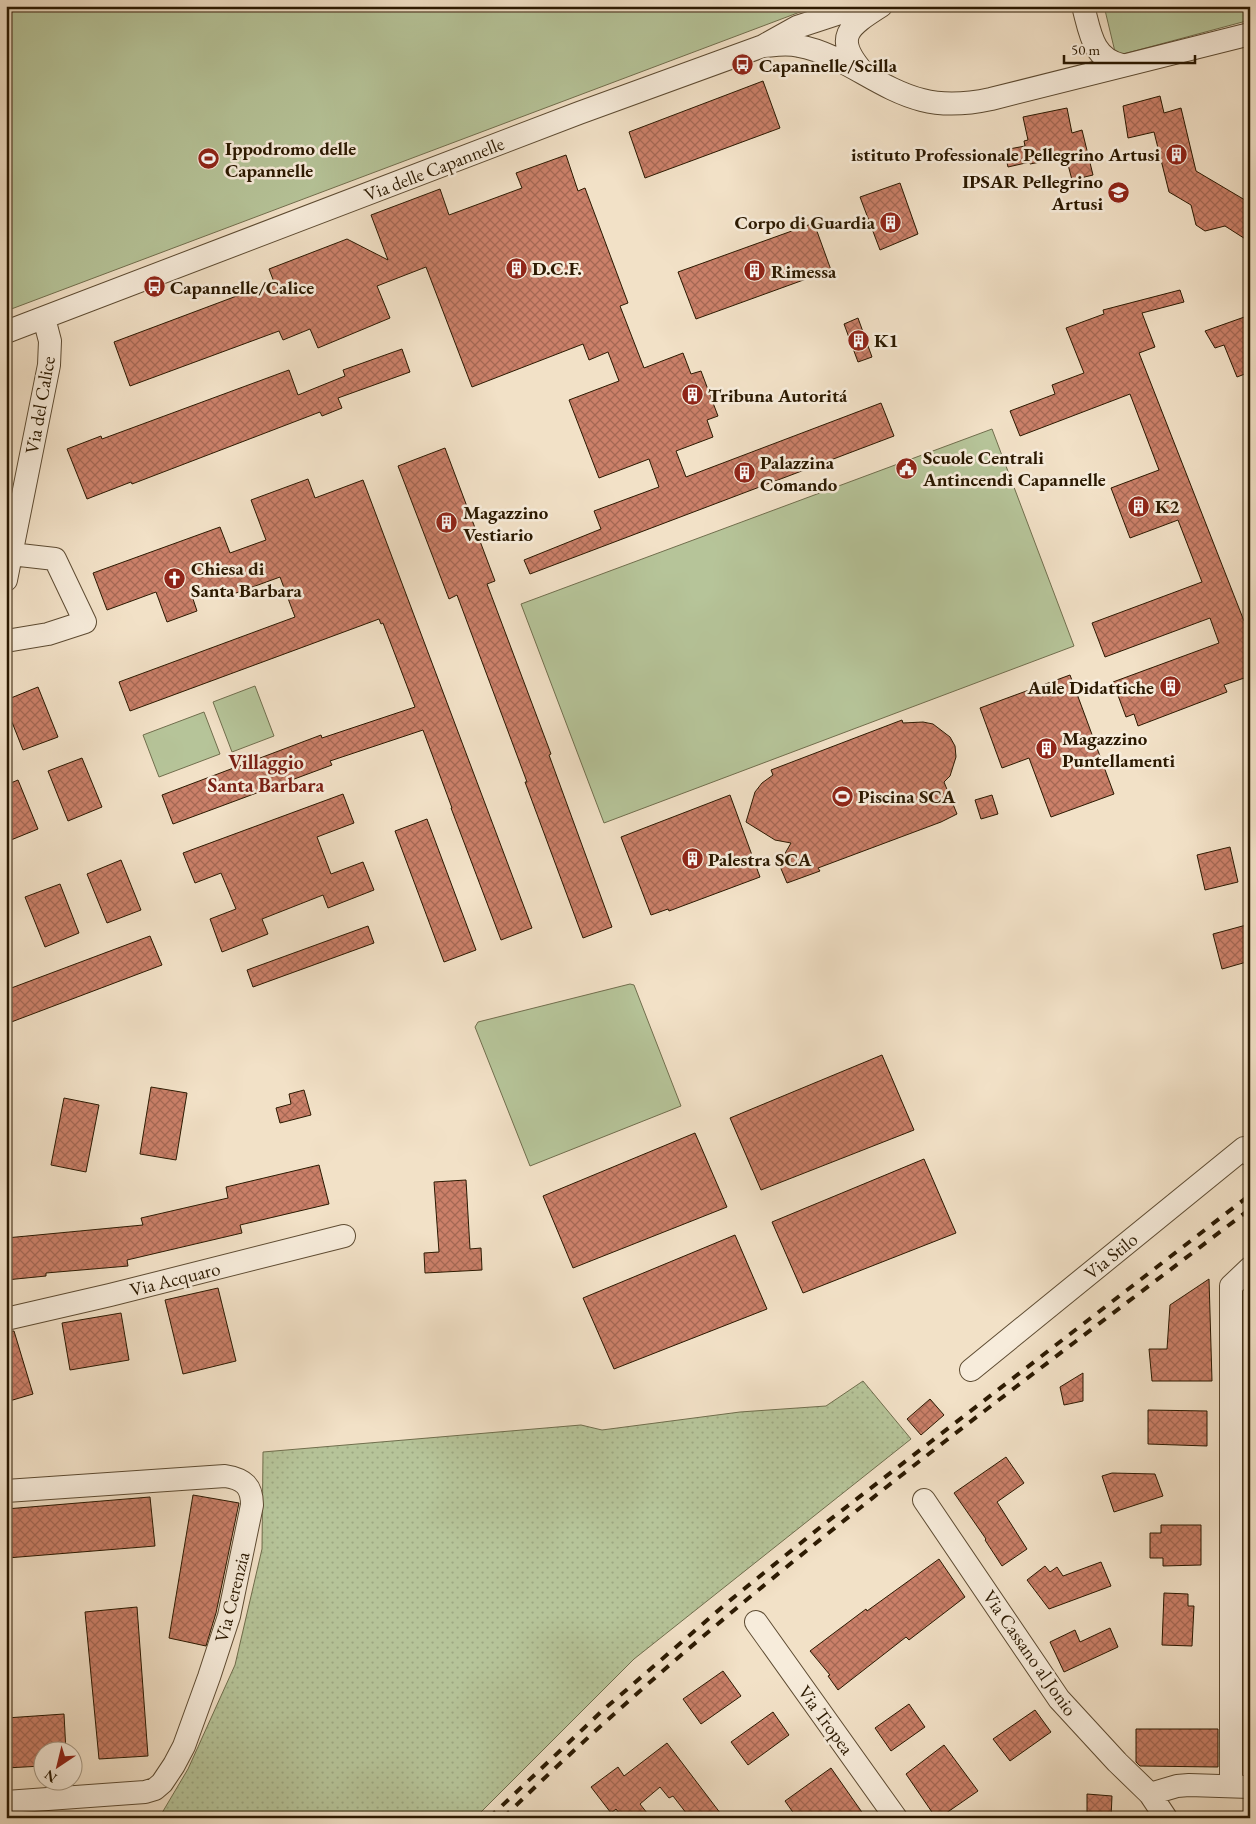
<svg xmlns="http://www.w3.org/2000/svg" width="1256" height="1824" viewBox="0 0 1256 1824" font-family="'EB Garamond',serif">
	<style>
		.grass { fill: #b6c499; stroke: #706e4d }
		.park { fill: url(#park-dots); stroke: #706e4d }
		.building { fill: url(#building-cross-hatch); stroke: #2b1901 }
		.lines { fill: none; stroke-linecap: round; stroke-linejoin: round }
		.minor-casing { stroke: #5d4b32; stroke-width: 24 }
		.minor { stroke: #f7ecdb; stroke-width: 22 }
		.rail { stroke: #2b1901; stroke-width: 4; stroke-dasharray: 9 9; stroke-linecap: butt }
		.labels { text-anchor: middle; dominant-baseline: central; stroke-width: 5; stroke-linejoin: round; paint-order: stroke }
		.poi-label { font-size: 19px; font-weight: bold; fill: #2b1901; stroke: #f7ecdb; text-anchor: start }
		.street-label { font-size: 19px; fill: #2b1901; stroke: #f7ecdb }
		.neighbourhood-label { font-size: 20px; font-weight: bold; fill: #7a1f14; stroke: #f7ecdb }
	</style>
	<defs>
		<pattern id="park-dots" width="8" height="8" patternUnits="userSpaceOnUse" patternTransform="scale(1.25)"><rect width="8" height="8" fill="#b6c499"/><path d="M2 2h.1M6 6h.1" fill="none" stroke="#9da882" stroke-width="1.8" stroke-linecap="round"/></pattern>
		<pattern id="building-cross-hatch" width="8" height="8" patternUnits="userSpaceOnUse" patternTransform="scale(1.25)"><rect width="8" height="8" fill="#cb8069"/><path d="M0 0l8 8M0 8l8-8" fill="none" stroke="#a56854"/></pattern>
	</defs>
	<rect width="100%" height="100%" fill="#f2e1c7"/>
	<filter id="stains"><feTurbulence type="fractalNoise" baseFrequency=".004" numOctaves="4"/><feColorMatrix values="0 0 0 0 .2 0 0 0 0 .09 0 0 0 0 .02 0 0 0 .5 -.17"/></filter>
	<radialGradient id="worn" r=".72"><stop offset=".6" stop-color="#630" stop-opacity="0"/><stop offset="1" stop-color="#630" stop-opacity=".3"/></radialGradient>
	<!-- grass -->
	<path class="grass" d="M6,6h810l-810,305z
		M1104,6h146v14l-134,36z
		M992,429l82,217 -470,177 -83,-219z
		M255,686l19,50 -42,16 -19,-50z
		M204,712l16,42 -61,23 -16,-42z
		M630,984l4,1 47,121 -151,60 -55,-139 3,-5z"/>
	<!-- park -->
	<path class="park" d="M863,1381l48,58 -277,220 -159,159h-316l29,-49 47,-104 27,-116 1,-97 318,-27 21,5 138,-18 86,-6z"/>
	<!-- building -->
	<path class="building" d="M763,81l17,47 -135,50 -16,-46z
		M1160,96l4,17 17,-5 15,63 54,32v39l-25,-16 -20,5 -9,-6 -5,-20 -22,-13 -15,-60 -26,6 -5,-32z
		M1067,108l5,25 10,-3 11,45 -21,5 -6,-23 -36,7v-2l-22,5 -4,-17 21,-4 -1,-5 4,-1 -5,-23z
		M566,155l12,36 7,-3 43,115 -8,3 24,62 39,-15 8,21 10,-3 17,45 -11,4 6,17 -37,14 10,26 195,-74 13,33 -364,138 -6,-14 77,-31 -7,-18 65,-24 -10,-28 -50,19 -30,-78 50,-19 -11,-29 -19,8 -6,-16 -111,43 -46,-120 -49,19 13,32 -72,30 -8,-19 -27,11 -4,-9 -149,55 -16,-44 160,-60 -5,-13 78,-30 41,21 -17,-45 69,-26 9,26 73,-27 -6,-15z
		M900,183l18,51 -38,16 -20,-53z
		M814,223l17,47 -135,49 -18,-47z
		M1180,290l4,12 -42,11 13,34 -16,6 105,268 6,-2v57l-26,9 3,7 -89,34 -4,-12 -8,3 -13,-35 106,-39 -9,-25 -105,39 -13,-34 110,-41 -24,-62 -48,18 -19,-50 48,-18 -29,-76 -110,42 -10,-25 45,-17 -3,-9 32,-12 -18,-45 38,-14 -1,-4z
		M1250,315v57l-13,5 -13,-32 -9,3 -10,-17z
		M858,318l14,39 -14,5 -14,-38z
		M402,349l8,23 -72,26 4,10 -20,8 -2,-4 -188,72 -1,-2 -44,17 -20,-50 34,-13 1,3 187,-69 9,25 47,-19 -2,-6z
		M445,448l50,133 -8,3 64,170 -2,1 63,172 -29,11 -58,-156h2l-70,-187 -8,4 -51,-133z
		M308,479l7,19 48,-18 169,448 -31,12 -50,-132h1l-29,-78 -93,31 2,4 -159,59 -11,-29 159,-60 1,3 93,-31 -32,-84 -2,1 -2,-5 -249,92 -11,-29 176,-65 -15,-40 -55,20 -2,-9 -30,11 4,12 -30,11 -11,-30 -49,18 -14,-37 127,-46 10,26 36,-13 -15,-40z
		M1070,675l44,119 -63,23 -22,-59 -27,10 -22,-60z
		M38,687l20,50 -35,13 -17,-43v-7z
		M902,720l1,3 20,-1 10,2 17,13 5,9 1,11 -6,19 -6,6 13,32 -16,8 -123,46 2,3 -33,12 -8,-19 12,-21 -16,-3 -29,-18 9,-30 7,-9 11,-8 -2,-5z
		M82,758l20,49 -34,14 -20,-50z
		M18,780l20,49 -32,13v-57z
		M343,794l11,29 -37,14 14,37 32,-12 11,28 -46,18 -5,-13 -61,24 6,15 -46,18 -12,-33 26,-10 -15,-36 -26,10 -12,-30z
		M730,795l30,82 -91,34 -1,-2 -17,6 -30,-78z
		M992,795l6,19 -17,5 -6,-19z
		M427,819l49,131 -32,12 -49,-131z
		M1230,847l8,35 -33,8 -8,-35z
		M121,860l20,50 -34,13 -20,-49z
		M60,884l19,49 -34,14 -20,-50z
		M1250,924v37l-28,8 -9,-35z
		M368,926l6,17 -121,44 -6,-17z
		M150,936l12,29 -156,59v-34z
		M882,1055l32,75 -153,60 -31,-72z
		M151,1087l36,6 -11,67 -36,-6z
		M304,1090l7,25 -31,8 -4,-15 15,-4 -2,-10z
		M64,1098l35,7 -13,67 -35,-7z
		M695,1133l32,74 -154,61 -30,-72z
		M924,1159l32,74 -153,60 -31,-71z
		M319,1165l10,39 -89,21 2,8 -115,27 1,6 -82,7v3l-40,4v-42l137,-13 -2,-7 87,-20 -2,-11z
		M466,1180l4,69 11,-1 1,22 -57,3 -1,-20 15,-1 -5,-70z
		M735,1235l32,74 -153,60 -31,-71z
		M1209,1279l3,102h-60l-3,-32h18l3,-44z
		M218,1288l18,73 -53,13 -18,-74z
		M121,1313l8,47 -59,10 -8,-47z
		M14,1331l19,63 -27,8v-70z
		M1083,1373v28l-19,4 -4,-18z
		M930,1399l14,16 -23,20 -14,-16z
		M1148,1410l59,1v35l-59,-2z
		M1006,1457l18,26 -27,19 30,47 -25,17 -17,-26 1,-1 -32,-46z
		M1112,1473l43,1 8,22 -49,16 -12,-36z
		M193,1495l46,8 -23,110 -10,33 -37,-8z
		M150,1497l5,49 -148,12 -1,-49z
		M1161,1525h40v40l-38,1v-8h-13v-25h11z
		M939,1559l26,38 -56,43 -3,-3 -68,53 -10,-14 2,-1 -20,-24 56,-42 1,2z
		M1101,1562l10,24 -62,23 -22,-29 18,-14 5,6 7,-5 6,9z
		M1164,1593l24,1v12h6l-2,40 -30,-1z
		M137,1607l11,149 -49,3 -14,-147z
		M1110,1628l8,19 -54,25 -14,-30 25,-12 5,12z
		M723,1671l18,25 -40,28 -18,-25z
		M909,1704l16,23 -34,24 -16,-23z
		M1035,1710l16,22 -41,29 -17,-22z
		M773,1712l16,23 -41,30 -17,-23z
		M64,1714l2,38h-24v14l-36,2v-50z
		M1136,1729h82v38l-78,-1 -4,-4z
		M667,1743l57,75h-34l-17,-22 -4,2 -9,-11 -20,17 11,14h-28l-7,-9 -5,4 -20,-26 27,-20 6,9z
		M944,1745l34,46 -39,27h-3l-30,-44z
		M831,1768l35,50h-69l-12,-17z
		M1087,1794l25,2 -1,22h-24z"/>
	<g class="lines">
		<defs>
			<path id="minor" d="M1083,6c7,25 9,53 39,59
				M764,46c12,-1 24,-3 35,0 44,8 79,43 123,54 23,6 46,4 69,-1l259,-65
				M863,72c-30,-35 -15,-45 18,-66
				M6,332l573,-219 184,-67 34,-19 64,-21
				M6,580l43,-215 1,-24 -6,-23
				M6,641l42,-7 37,-12 -30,-63 -44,-5
				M6,1319l104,-24 234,-59
				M971,1370l273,-222 6,7
				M6,1491l219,-15c19,3 27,10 27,29l-23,111 -20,61 -25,69 -10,19 -12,18 -7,6 -10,3 -139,10
				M924,1500l135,199 58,63 33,32 16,24
				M756,1622l140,196
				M1231,1786v-500l19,-18
				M1150,1794l27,-8 12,-1 61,2"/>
		</defs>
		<!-- minor casing -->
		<use href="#minor" class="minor-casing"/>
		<!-- minor -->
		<use href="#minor" class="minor"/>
		<!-- rail -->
		<path class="rail" d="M489,1818l113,-107 126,-109 95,-77 427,-330
			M503,1818c230,-225 492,-414 747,-609"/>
	</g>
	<!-- icons -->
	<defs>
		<symbol id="bus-disc" viewBox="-11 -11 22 22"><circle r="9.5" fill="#8f2418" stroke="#f7ecdb"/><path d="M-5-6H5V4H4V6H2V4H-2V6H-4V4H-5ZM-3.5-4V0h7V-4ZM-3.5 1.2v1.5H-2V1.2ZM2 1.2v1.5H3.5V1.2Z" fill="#fff"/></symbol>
		<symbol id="building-disc" viewBox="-11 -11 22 22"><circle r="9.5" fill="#8f2418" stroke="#f7ecdb"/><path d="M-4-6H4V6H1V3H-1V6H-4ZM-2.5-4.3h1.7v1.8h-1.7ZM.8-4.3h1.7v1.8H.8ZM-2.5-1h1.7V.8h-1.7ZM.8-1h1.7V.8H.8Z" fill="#fff"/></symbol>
		<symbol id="stadium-disc" viewBox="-11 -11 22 22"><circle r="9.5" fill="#8f2418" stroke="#f7ecdb"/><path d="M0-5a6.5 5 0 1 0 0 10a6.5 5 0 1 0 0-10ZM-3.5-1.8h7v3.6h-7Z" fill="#fff"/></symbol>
		<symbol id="school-disc" viewBox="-11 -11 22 22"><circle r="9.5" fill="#8f2418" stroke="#f7ecdb"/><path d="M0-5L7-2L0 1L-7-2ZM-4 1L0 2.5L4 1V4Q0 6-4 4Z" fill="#fff"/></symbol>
		<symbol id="civic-disc" viewBox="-11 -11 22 22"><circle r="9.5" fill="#8f2418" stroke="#f7ecdb"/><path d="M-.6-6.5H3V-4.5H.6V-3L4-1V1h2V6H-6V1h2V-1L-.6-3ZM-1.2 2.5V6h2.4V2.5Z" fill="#fff"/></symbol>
		<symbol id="church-disc" viewBox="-11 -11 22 22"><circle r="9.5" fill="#8f2418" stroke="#f7ecdb"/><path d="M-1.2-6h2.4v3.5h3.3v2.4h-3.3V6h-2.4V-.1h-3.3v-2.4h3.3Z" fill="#fff"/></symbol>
	</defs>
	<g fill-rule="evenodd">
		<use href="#bus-disc" x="730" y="52" width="25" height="25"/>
		<use href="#building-disc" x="1164" y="142" width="25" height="25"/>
		<use href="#stadium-disc" x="196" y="146" width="25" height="25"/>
		<use href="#school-disc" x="1106" y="180" width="25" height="25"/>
		<use href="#building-disc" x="878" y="210" width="25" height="25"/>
		<use href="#building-disc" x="504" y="256" width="25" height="25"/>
		<use href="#building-disc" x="742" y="258" width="25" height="25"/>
		<use href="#bus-disc" x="142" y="274" width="25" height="25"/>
		<use href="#building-disc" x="846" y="328" width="25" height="25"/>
		<use href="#building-disc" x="680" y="382" width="25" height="25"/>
		<use href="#civic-disc" x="894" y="456" width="25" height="25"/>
		<use href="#building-disc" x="732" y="460" width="25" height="25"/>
		<use href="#building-disc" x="1126" y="494" width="25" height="25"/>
		<use href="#building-disc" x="434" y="510" width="25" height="25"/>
		<use href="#church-disc" x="162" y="566" width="25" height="25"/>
		<use href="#building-disc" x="1158" y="674" width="25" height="25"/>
		<use href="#building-disc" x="1034" y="736" width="25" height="25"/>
		<use href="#stadium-disc" x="830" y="784" width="25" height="25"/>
		<use href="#building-disc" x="680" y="846" width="25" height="25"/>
	</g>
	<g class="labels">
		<!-- poi labels -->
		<g class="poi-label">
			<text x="759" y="65">Capannelle/Scilla</text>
			<text x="225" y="148">Ippodromo delle<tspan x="225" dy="22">Capannelle</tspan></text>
			<text x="1160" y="154" text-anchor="end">istituto Professionale Pellegrino Artusi</text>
			<text x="1103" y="181" text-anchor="end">IPSAR Pellegrino<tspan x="1103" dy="22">Artusi</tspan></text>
			<text x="875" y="222" text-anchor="end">Corpo di Guardia</text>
			<text x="532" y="268">D.C.F.</text>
			<text x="771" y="271">Rimessa</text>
			<text x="170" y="287">Capannelle/Calice</text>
			<text x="874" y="340">K1</text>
			<text x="708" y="395">Tribuna Autoritá</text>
			<text x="923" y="457">Scuole Centrali<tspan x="923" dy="22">Antincendi Capannelle</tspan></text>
			<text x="760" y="462">Palazzina<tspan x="760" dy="22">Comando</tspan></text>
			<text x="1155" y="506">K2</text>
			<text x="463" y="512">Magazzino<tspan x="463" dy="22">Vestiario</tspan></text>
			<text x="191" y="568">Chiesa di<tspan x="191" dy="22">Santa Barbara</tspan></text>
			<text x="1154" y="687" text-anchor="end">Aule Didattiche</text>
			<text x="1062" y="738">Magazzino<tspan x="1062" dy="22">Puntellamenti</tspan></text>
			<text x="858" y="796">Piscina SCA</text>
			<text x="708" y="859">Palestra SCA</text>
		</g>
		<!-- street labels -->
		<g class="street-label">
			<text transform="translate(434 169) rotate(-21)">Via delle Capannelle</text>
			<text transform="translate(40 405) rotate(-80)">Via del Calice</text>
			<text transform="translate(1111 1256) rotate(-39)">Via Stilo</text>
			<text transform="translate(175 1279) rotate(-14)">Via Acquaro</text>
			<text transform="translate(232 1597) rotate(-76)">Via Cerenzia</text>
			<text transform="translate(1030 1653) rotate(55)">Via Cassano al Jonio</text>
			<text transform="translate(826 1720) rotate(54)">Via Tropea</text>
		</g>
		<!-- neighbourhood labels -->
		<g class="neighbourhood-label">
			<text x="266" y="762">Villaggio<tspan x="266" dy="23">Santa Barbara</tspan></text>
		</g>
	</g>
	<!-- margin -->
	<rect width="1256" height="1824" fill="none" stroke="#f2e1c7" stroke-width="25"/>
	<rect x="8" y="8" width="1241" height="1809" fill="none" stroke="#2b1901" stroke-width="2.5"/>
	<rect x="12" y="12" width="1231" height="1799" fill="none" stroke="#2b1901"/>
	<!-- north arrow -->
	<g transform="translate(58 1766) rotate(215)"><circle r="24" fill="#f7ecdb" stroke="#a59884"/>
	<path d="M0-4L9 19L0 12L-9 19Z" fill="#8f2418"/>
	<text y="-8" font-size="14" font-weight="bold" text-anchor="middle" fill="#2b1901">N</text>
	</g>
	<!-- scale -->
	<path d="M1064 55v8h131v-8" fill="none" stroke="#2b1901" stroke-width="2.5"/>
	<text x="1071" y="55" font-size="15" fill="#2b1901" stroke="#f7ecdb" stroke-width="4" paint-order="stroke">50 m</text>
	<rect width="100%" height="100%" filter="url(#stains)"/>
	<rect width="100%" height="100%" fill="url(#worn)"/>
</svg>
